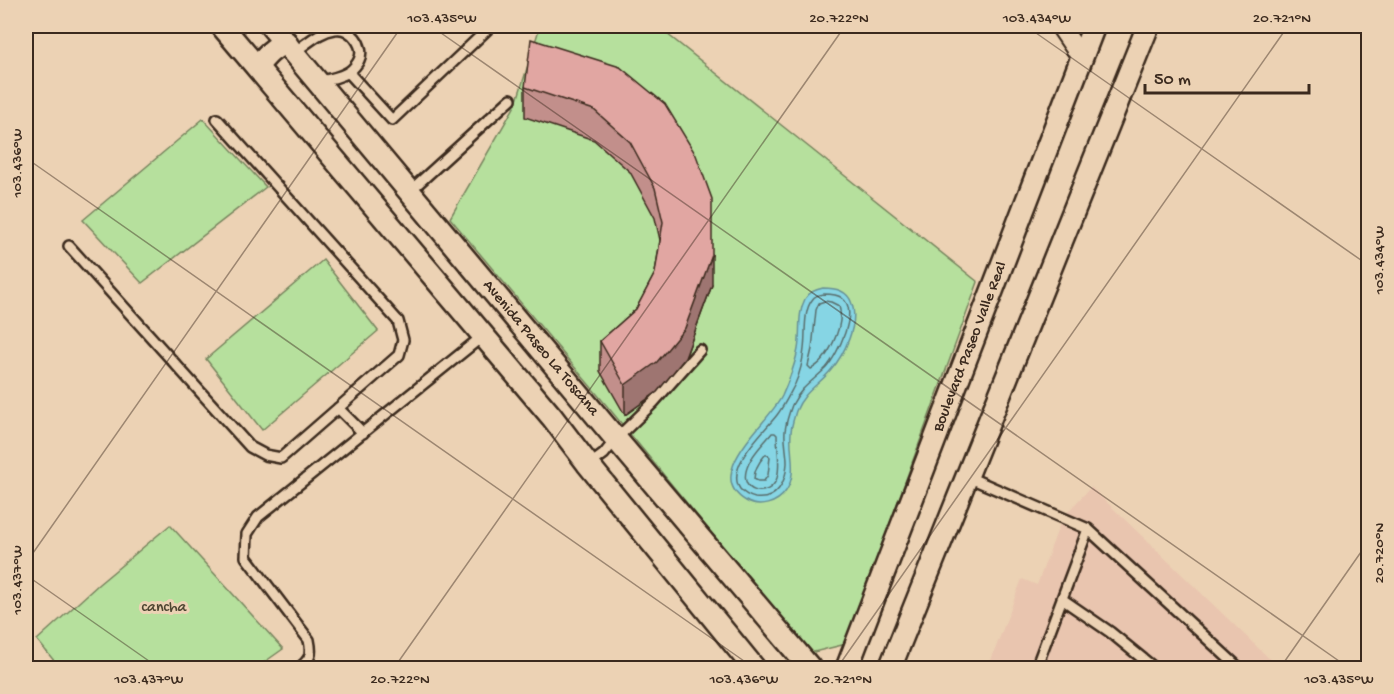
<svg xmlns="http://www.w3.org/2000/svg" width="1394" height="694" viewBox="0 0 1394 694" font-family="'Gochi Hand',sans-serif">
	<style>
		.built { fill: #e9c5af }
		.green { fill: #b6e09d; stroke: #78855e; stroke-width: 1.5 }
		.water { fill: #86d5e4; stroke: #689195; stroke-width: 1.5 }
		.lines { fill: none; stroke-linecap: round; stroke-linejoin: round }
		.shore { stroke: #596e6d; stroke-width: 1.5 }
		.service-casing { stroke: #3b2a1e; stroke-width: 14 }
		.minor-casing { stroke: #3b2a1e; stroke-width: 22 }
		.tertiary-casing { stroke: #3b2a1e; stroke-width: 26 }
		.service { stroke: #ecd2b4; stroke-width: 9 }
		.minor { stroke: #ecd2b4; stroke-width: 18 }
		.tertiary { stroke: #ecd2b4; stroke-width: 21 }
		.wall { fill: #c28f8b; stroke: #3b2a1e; stroke-width: 1.5 }
		.shaded-wall { fill: #9e7471; stroke: #3b2a1e; stroke-width: 1.5 }
		.building { fill: #e1a6a2; stroke: #3b2a1e; stroke-width: 1.5 }
		.ticks { fill: none; stroke: #3b2a1e; stroke-width: 1.5; stroke-opacity: 0.45 }
		.labels { text-anchor: middle; dominant-baseline: central; stroke-width: 6; stroke-linejoin: round; paint-order: stroke }
		.street-label { font-size: 16px; fill: #3b2a1e; stroke: #ecd2b4 }
		.park-label { font-size: 16px; fill: #4d4531; stroke: #ecd2b4 }
		.neatline { fill: none; stroke: #3b2a1e; stroke-width: 2 }
		.ticks-label { font-size: 15px; text-anchor: middle; fill: #3b2a1e }
	</style>
	<rect width="100%" height="100%" fill="#ecd2b4"/>
	<filter id="ink" filterUnits="userSpaceOnUse"><feTurbulence type="fractalNoise" baseFrequency=".0167" numOctaves="2"/><feDisplacementMap in="SourceGraphic" scale="12" xChannelSelector="R" yChannelSelector="G"/><feConvolveMatrix kernelMatrix="1 2 1 2 8 2 1 2 1" color-interpolation-filters="sRGB"/></filter>
	<g filter="url(#ink)">
		<!-- built -->
		<path class="built" d="M1091,487l188,181h-291l34,-89 15,6 25,-67z"/>
		<!-- green -->
		<path class="green" d="M540,26h117l321,256 -132,362 -36,9 -198,-241 -162,-194 66,-114z
			M203,119l63,68 -124,96 -59,-63z
			M323,260l55,71 -116,99 -56,-71z
			M170,525l113,124 -27,19h-196l-23,-28 62,-56z"/>
		<!-- water -->
		<path class="water" d="M823,288c12,0 25,2 29,16 7,20 -8,51 -21,66 -12,15 -27,21 -35,41 -2,7 -5,15 -5,22 -2,20 7,40 -5,58 -9,13 -27,18 -40,10 -45,-27 23,-78 36,-105 7,-16 13,-30 16,-47 3,-16 -1,-35 7,-50 4,-7 10,-9 18,-11z"/>
		<g class="lines">
			<!-- shore -->
			<path class="shore" d="M824,294c6,0 13,0 18,4 18,12 -5,58 -16,70 -13,13 -25,19 -34,37 -3,8 -6,18 -7,26 -1,11 2,21 2,32 -1,19 -10,38 -32,35 -5,-1 -12,-5 -15,-9 -15,-23 24,-57 37,-74 7,-9 12,-20 18,-31 5,-11 8,-24 9,-35 2,-14 -1,-38 8,-49 3,-5 7,-5 12,-6z
				M825,301l6,1 8,4c6,19 -11,55 -28,63l-3,-3 4,-17 4,-39 3,-7z
				M772,433h3l2,2c0,14 4,29 0,43 -7,22 -43,16 -28,-15 5,-11 15,-20 23,-30z
				M765,455h3l2,2 -2,18 -4,6h-6l-4,-2c0,-9 5,-17 11,-24z"/>
			<defs>
				<path id="service" d="M294,52c13,-8 25,-21 41,-23 15,-3 31,17 24,31 -1,3 -6,9 -9,11 -7,6 -22,8 -31,11
					M349,73l43,47 99,-94
					M410,191l101,-92
					M69,246l181,201 15,8 16,3 118,-103 4,-15 -5,-19 -181,-202
					M338,408l25,25
					M587,463l9,-3 8,-6 12,-15 37,-36 47,-53
					M968,477l120,52 151,139
					M1062,599l48,33 43,35 -1,1
					M299,668c12,-9 13,-14 10,-28l-63,-83 1,-23 11,-17 226,-182
					M1036,668l52,-139"/>
				<path id="minor" d="M1060,26l21,31"/>
				<g id="tertiary">
					<path d="M222,26l330,391 35,46 167,205"/>
					<path id="s1" d="M271,26l345,413 194,229"/>
					<path d="M257,67c9,-12 16,-19 29,-25"/>
					<path id="s2" d="M847,668l247,-642"/>
					<path d="M890,668l258,-642"/>
				</g>
			</defs>
			<!-- service casing -->
			<use href="#service" class="service-casing"/>
			<!-- minor casing -->
			<use href="#minor" class="minor-casing"/>
			<!-- tertiary casing -->
			<use href="#tertiary" class="tertiary-casing"/>
			<!-- service -->
			<use href="#service" class="service"/>
			<!-- minor -->
			<use href="#minor" class="minor"/>
			<!-- tertiary -->
			<use href="#tertiary" class="tertiary"/>
		</g>
		<!-- wall -->
		<path class="wall" d="M620,67l92,218 -27,73 -28,34 -32,23 -25,-44v-30l36,-32 19,-36 5,-33 -5,-22 -25,-46 -36,-32 -69,-23v-30z"/>
		<!-- shaded-wall -->
		<path class="shaded-wall" d="M712,255v30l-27,73 -28,34 -32,23v-30z"/>
		<!-- building -->
		<path class="building" d="M531,39l89,28 45,37 31,51 16,44v56l-27,73 -28,34 -32,23 -25,-44 36,-32 19,-36 8,-51 -8,-34 -25,-46 -36,-32 -69,-23z"/>
	</g>
	<!-- ticks -->
	<path class="ticks" d="M431,26l918,642M1026,26l342,239M26,158l728,510M26,563l376,-537M26,575l133,93M394,668l451,-642M837,668l451,-642M1280,668l88,-126"/>
	<g class="labels">
		<!-- street labels -->
		<g class="street-label">
			<text stroke="none"><textPath href="#s1" startOffset="420">Avenida Paseo La Toscana</textPath></text>
			<text stroke="none"><textPath href="#s2" startOffset="344">Boulevard Paseo Valle Real</textPath></text>
		</g>
		<!-- park labels -->
		<g class="park-label">
			<text x="164" y="608">cancha</text>
		</g>
	</g>
	<!-- margin -->
	<rect width="1394" height="694" fill="none" stroke="#ecd2b4" stroke-width="66"/>
	<!-- scale -->
	<path d="M1145 84v9h164v-9" fill="none" stroke="#3b2a1e" stroke-width="3"/>
	<text x="1154" y="84" font-size="18" fill="#3b2a1e" stroke="#ecd2b4" stroke-width="4.5" paint-order="stroke">50 m</text>
	<rect x="33" y="33" width="1328" height="628" class="neatline"/>
	<g class="ticks-label">
		<text x="442" y="22">103.435°W</text>
		<text x="839" y="22">20.722°N</text>
		<text x="1037" y="22">103.434°W</text>
		<text x="1282" y="22">20.721°N</text>
		<text transform="translate(16 163) rotate(-90)" y="5">103.436°W</text>
		<text transform="translate(1378 260) rotate(-90)" y="5">103.434°W</text>
		<text transform="translate(1378 553) rotate(-90)" y="5">20.720°N</text>
		<text transform="translate(16 580) rotate(-90)" y="5">103.437°W</text>
		<text x="149" y="683">103.437°W</text>
		<text x="400" y="683">20.722°N</text>
		<text x="744" y="683">103.436°W</text>
		<text x="843" y="683">20.721°N</text>
		<text x="1339" y="683">103.435°W</text>
	</g>
</svg>
